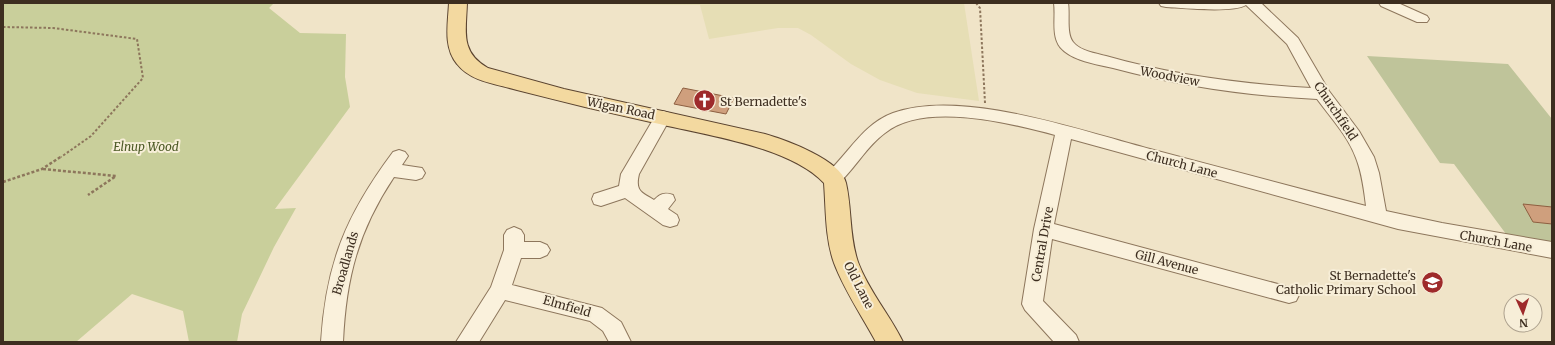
<svg xmlns="http://www.w3.org/2000/svg" width="1555" height="345" viewBox="0 0 1555 345" font-family="Merriweather,serif">
	<style>
		.farmland { fill: #e6deb5 }
		.green { fill: #c9cf9b }
		.cemetery { fill: #bfc49a }
		.building { fill: #cf9f7d; stroke: #8d5f41 }
		.lines { fill: none; stroke-linecap: round; stroke-linejoin: round }
		.minor-casing { stroke: #8d765c; stroke-width: 2 }
		.major-casing { stroke: #5b4430; stroke-width: 2 }
		.path-far1 { stroke: #8d765c; stroke-width: 2; stroke-dasharray: 2.5 2; stroke-linecap: butt }
		.path { stroke: #8d765c; stroke-width: 2.5; stroke-dasharray: 3 2; stroke-linecap: butt }
		.minor { fill: #faf1dc; fill-rule: evenodd }
		.major { fill: #f3d9a0; fill-rule: evenodd }
		.labels { text-anchor: middle; dominant-baseline: central; stroke-width: 4; stroke-linejoin: round; paint-order: stroke }
		.street-label { font-size: 12px; fill: #3d2e20; stroke: #f7eed8 }
		.poi-label { font-size: 12px; fill: #3d2e20; stroke: #f7eed8; text-anchor: start }
		.park-label { font-size: 12px; font-style: italic; fill: #4d5a26; stroke: #f7eed8 }
	</style>
	<rect width="100%" height="100%" fill="#f0e4c8"/>
	<!-- farmland -->
	<path class="farmland" d="M487,3h477l15,98 -62,-8 -37,-13 -29,-16 -40,-29 -13,-7h-20l-69,11 -9,-34z"/>
	<!-- green -->
	<path class="green" d="M3,3h271l-5,5 31,25 46,1 -1,43 5,30 -75,102 21,-1 -22,39 -32,67 -5,28h-48l-6,-31 -51,-17 -56,48h-73z"/>
	<!-- cemetery -->
	<path class="cemetery" d="M1367,56l141,8 44,55v124l-43,-5 -55,-74 -14,-1z"/>
	<!-- building -->
	<path class="building" d="M683,88l51,10 -8,16 -52,-10z
		M1523,204l29,3v17l-19,-2z"/>
	<g class="lines">
		<defs>
			<path id="minor" d="M1054,3h14c2,11 -2,30 5,39 7,9 22,11 33,14 66,19 136,28 205,32l-24,-44 -41,-39c-13,8 -63,3 -80,2l-5,-1 -2,-3h102l37,35 31,53 30,40 15,26 5,16 7,38 56,12 110,19v16l-154,-29 -327,-90 -17,85 235,63 7,2 3,6 -3,6 -7,2 -237,-64 -9,62 33,34 3,7h-25l-29,-32 -3,-6 12,-75 21,-94c-45,-12 -131,-34 -170,-2 -18,13 -29,34 -46,50l-6,2 -6,-2 -3,-5 3,-5c22,-20 36,-49 66,-60 68,-25 188,18 257,36 72,19 144,38 216,57 -2,-16 -4,-33 -10,-48 -8,-22 -25,-40 -39,-59 -69,-3 -137,-13 -204,-31 -17,-4 -41,-7 -53,-21 -9,-12 -4,-30 -6,-44z
				M1379,3h19l29,13 2,3 -2,3h-10l-36,-16z
				M663,111l6,2 2,4 -32,57c-4,17 2,18 15,26 6,-6 10,-8 19,-5l2,5 -7,9 9,6 2,5 -2,5 -7,2 -7,-2 -38,-27 -24,8 -7,-2 -2,-5 2,-5 25,-8 2,-12 3,-5 33,-56z
				M399,150l6,2 3,4 -6,9 20,3 3,5 -3,5 -6,2 -22,-3c-36,54 -48,101 -51,165h-22c5,-79 25,-127 72,-190z
				M514,227l7,3 3,5v7h16l7,3 3,5 -3,5 -7,3h-19l-9,27 90,23 19,14 10,20h-22l-6,-11 -13,-10 -85,-21 -26,42h-23l35,-55 13,-37v-15l3,-5z"/>
			<path id="major" d="M449,3h18c-1,29 -7,49 21,65l76,21 201,45c21,6 76,26 81,49 6,26 3,53 12,79 10,28 32,53 45,80h-27c-14,-26 -32,-52 -42,-79 -9,-25 -8,-54 -10,-80 -35,-37 -120,-48 -169,-60 -46,-10 -92,-21 -138,-33 -20,-6 -46,-8 -60,-26 -14,-17 -9,-40 -8,-61z"/>
		</defs>
		<!-- minor casing -->
		<use href="#minor" class="minor-casing"/>
		<!-- major casing -->
		<use href="#major" class="major-casing"/>
		<!-- path-far1 -->
		<path class="path-far1" d="M976,3l4,5 5,95
			M3,27l50,1 84,11 6,39 -52,58 -30,21"/>
		<!-- path -->
		<path class="path" d="M43,169l73,7 -28,19
			M3,182l39,-13 20,-13"/>
		<!-- minor -->
		<use href="#minor" class="minor"/>
		<!-- major -->
		<use href="#major" class="major"/>
	</g>
	<!-- icons -->
	<defs>
		<symbol id="church-disc" viewBox="-11 -11 22 22"><circle r="9.5" fill="#9e2a2b" stroke="#f7eed8"/><path d="M-1.2-6h2.4v3.5h3.3v2.4h-3.3V6h-2.4V-.1h-3.3v-2.4h3.3Z" fill="#fff"/></symbol>
		<symbol id="school-disc" viewBox="-11 -11 22 22"><circle r="9.5" fill="#9e2a2b" stroke="#f7eed8"/><path d="M0-5L7-2L0 1L-7-2ZM-4 1L0 2.5L4 1V4Q0 6-4 4Z" fill="#fff"/></symbol>
	</defs>
	<g fill-rule="evenodd">
		<use href="#church-disc" x="692" y="88" width="25" height="25"/>
		<use href="#school-disc" x="1420" y="270" width="25" height="25"/>
	</g>
	<g class="labels">
		<!-- street labels -->
		<g class="street-label">
			<text transform="translate(1170 76) rotate(11)">Woodview</text>
			<text transform="translate(621 108) rotate(12)">Wigan Road</text>
			<text transform="translate(1336 111) rotate(56)">Churchfield</text>
			<text transform="translate(1182 164) rotate(15)">Church Lane</text>
			<text transform="translate(1496 241) rotate(10)">Church Lane</text>
			<text transform="translate(1042 244) rotate(-80)">Central Drive</text>
			<text transform="translate(1167 262) rotate(15)">Gill Avenue</text>
			<text transform="translate(345 263) rotate(-74)">Broadlands</text>
			<text transform="translate(859 285) rotate(63)">Old Lane</text>
			<text transform="translate(567 306) rotate(16)">Elmfield</text>
		</g>
		<!-- poi labels -->
		<g class="poi-label">
			<text x="720" y="101">St Bernadette's</text>
			<text x="1416" y="275" text-anchor="end">St Bernadette's<tspan x="1416" dy="14">Catholic Primary School</tspan></text>
		</g>
		<!-- park labels -->
		<g class="park-label">
			<text x="146" y="146">Elnup Wood</text>
		</g>
	</g>
	<!-- border -->
	<rect width="1555" height="345" fill="none" stroke="#3d2e20" stroke-width="8"/>
	<!-- north arrow -->
	<g transform="translate(1523 313) rotate(177)"><circle r="19" fill="#f7eed8" stroke="#ada18e"/>
	<path d="M0-3L7 15L0 10L-7 15Z" fill="#9e2a2b"/>
	<text y="-6" font-size="11" font-weight="bold" text-anchor="middle" fill="#3d2e20">N</text>
	</g>
</svg>
